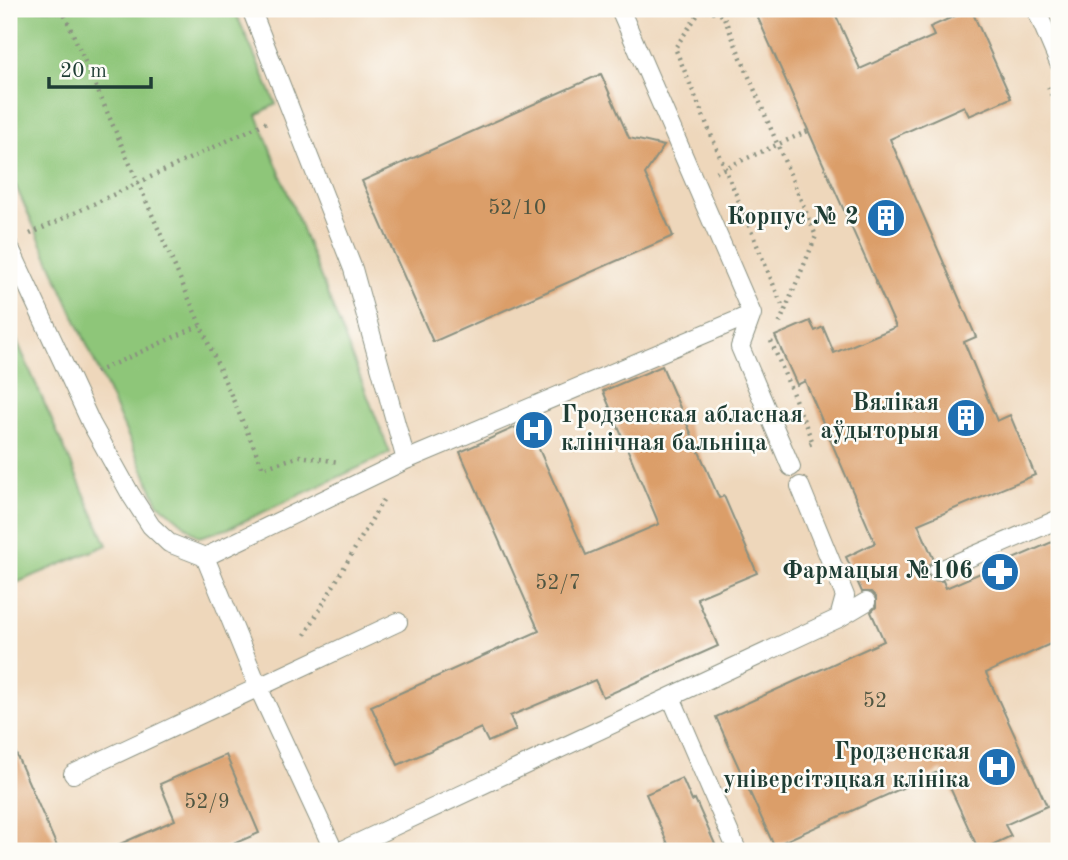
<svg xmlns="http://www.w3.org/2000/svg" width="1068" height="860" viewBox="0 0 1068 860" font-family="'Old Standard TT',serif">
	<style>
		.built { fill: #eed7bb }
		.green { fill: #8ec679; stroke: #568256; stroke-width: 2 }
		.building { fill: #db9e69 }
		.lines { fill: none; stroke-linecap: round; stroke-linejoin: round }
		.lane-casing { stroke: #8a9181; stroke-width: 20 }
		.path { stroke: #8a9181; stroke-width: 4.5; stroke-dasharray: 2 5; stroke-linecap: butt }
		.lane { stroke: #fff; stroke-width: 18 }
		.labels { text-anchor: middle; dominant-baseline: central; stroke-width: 5; stroke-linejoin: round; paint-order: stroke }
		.number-label { font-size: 21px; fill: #4e5541 }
		.poi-label { font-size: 24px; font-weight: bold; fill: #1f3d34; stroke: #fdfcf7; text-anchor: end }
	</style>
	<rect width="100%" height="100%" fill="#fdfcf7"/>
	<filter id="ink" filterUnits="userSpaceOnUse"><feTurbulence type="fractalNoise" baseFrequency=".0143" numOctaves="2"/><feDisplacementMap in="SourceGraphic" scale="14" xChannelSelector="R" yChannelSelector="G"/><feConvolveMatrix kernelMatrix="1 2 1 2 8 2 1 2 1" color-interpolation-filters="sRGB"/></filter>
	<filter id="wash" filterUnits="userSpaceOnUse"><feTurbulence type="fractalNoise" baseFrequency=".00686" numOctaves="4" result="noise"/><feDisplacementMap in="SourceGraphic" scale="28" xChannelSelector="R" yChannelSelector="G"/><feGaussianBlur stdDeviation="1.57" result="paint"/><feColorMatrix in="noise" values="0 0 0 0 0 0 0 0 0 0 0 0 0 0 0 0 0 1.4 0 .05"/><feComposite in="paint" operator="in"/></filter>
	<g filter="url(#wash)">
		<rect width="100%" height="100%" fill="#f6e5ce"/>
		<!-- built -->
		<path class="built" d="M9,9h1049l1,839 -8,3h-65l-2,-3 -8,3h-967z"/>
		<!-- green -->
		<path class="green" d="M9,9h225l42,95 -19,11 133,338 -163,76 -28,8 -41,-34 -149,-332z
			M9,323l98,222 -98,41z"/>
		<g id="blocks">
			<!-- building -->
			<path class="building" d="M754,9h79l27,60 74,-33 -4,-9 41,-18 40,89 -42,18 -5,-10 -74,33 86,198 -12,5 33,79 13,-6 25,60 -117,49 16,36 -5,5 -2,10 5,5 11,1 3,7 113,-49v101l-73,33 61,133 -42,19 6,11 -32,15 -37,-81 -168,76 -58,-129 168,-76 -13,-29 5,-5v-10l-5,-5h-9l-16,-35 29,-14 -70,-162 -8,4 -22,-49 35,-15 5,10 8,-4 11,26 62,-26z
				M601,74l28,64 35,8 -19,28 28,62 -240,106 -71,-161z
				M662,366l57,132 5,-2 33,77 -60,25 21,48 -115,51 -8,-17 -85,36 6,14 -28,12 -7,-14 -83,37 -27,-59 168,-75 -79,-179 67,-30 59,133 73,-31 -56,-133z
				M9,738l50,113h-50z
				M226,755l33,78 -42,18h-113l71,-31 -15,-36z
				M682,778l10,23 3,-2 23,52h-47l-25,-57z"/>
		</g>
	</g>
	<g filter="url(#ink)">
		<use href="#blocks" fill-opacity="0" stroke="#8a9181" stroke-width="2"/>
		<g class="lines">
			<defs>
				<path id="lane" d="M251,9l102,260 53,191
					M620,9l132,305 -12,33 51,120
					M1036,9l23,54
					M9,246l82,177 40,72 20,31 18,17 36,14 54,132 75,162
					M205,557l201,-97 346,-146
					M938,571l121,-52
					M839,618l27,-16
					M671,697l65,151
					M73,774l325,-152
					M341,851l498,-233 6,-22 -45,-110"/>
			</defs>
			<!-- lane casing -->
			<use href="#lane" class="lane-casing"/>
			<!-- path -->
			<path class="path" d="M62,9l201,459 37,-12 39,6
				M699,9l24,6 93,221 -38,91
				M701,10l-26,38 109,262
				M1048,87l11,25
				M716,172l92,-41
				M30,234l239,-113
				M771,341l42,102 -6,2
				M96,372l105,-47
				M305,635l78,-135"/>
			<!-- lane -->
			<use href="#lane" class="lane"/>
		</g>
	</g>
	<!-- icons -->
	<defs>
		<symbol id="building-disc" viewBox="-11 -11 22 22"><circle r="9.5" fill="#1f6fb2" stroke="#fdfcf7"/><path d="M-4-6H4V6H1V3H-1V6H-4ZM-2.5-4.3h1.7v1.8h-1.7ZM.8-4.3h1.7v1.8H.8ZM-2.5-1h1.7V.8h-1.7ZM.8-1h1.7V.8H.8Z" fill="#fff"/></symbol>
		<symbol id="hospital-disc" viewBox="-11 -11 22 22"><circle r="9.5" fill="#1f6fb2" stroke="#fdfcf7"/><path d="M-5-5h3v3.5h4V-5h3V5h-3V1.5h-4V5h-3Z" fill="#fff"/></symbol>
		<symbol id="pharmacy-disc" viewBox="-11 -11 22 22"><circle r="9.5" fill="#1f6fb2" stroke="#fdfcf7"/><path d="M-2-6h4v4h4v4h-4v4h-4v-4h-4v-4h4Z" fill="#fff"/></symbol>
	</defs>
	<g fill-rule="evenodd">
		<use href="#building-disc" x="864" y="196" width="44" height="44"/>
		<use href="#building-disc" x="944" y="396" width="44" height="44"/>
		<use href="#hospital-disc" x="512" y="408" width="44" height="44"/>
		<use href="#pharmacy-disc" x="978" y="550" width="44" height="44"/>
		<use href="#hospital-disc" x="975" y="745" width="44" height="44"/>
	</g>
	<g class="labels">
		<!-- number labels -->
		<g class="number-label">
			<text x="517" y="208">52/10</text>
			<text x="558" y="583">52/7</text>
			<text x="875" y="701">52</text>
			<text x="207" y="802">52/9</text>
		</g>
		<!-- poi labels -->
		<g class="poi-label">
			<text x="859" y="218">Корпус № 2</text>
			<text x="939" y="404">Вялікая<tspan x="939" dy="28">аўдыторыя</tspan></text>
			<text x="561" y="416" text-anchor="start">Гродзенская абласная<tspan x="561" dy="28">клінічная бальніца</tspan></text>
			<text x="973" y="572">Фармацыя №106</text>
			<text x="970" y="753">Гродзенская<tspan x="970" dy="28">універсітэцкая клініка</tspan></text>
		</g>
	</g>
	<!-- margin -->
	<rect width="1068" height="860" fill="none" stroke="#fdfcf7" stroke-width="35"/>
	<!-- scale -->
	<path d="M49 77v10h102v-10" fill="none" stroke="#1f3d34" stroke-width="3.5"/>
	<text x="60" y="77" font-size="21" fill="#1f3d34" stroke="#fdfcf7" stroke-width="5" paint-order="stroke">20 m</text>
</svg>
